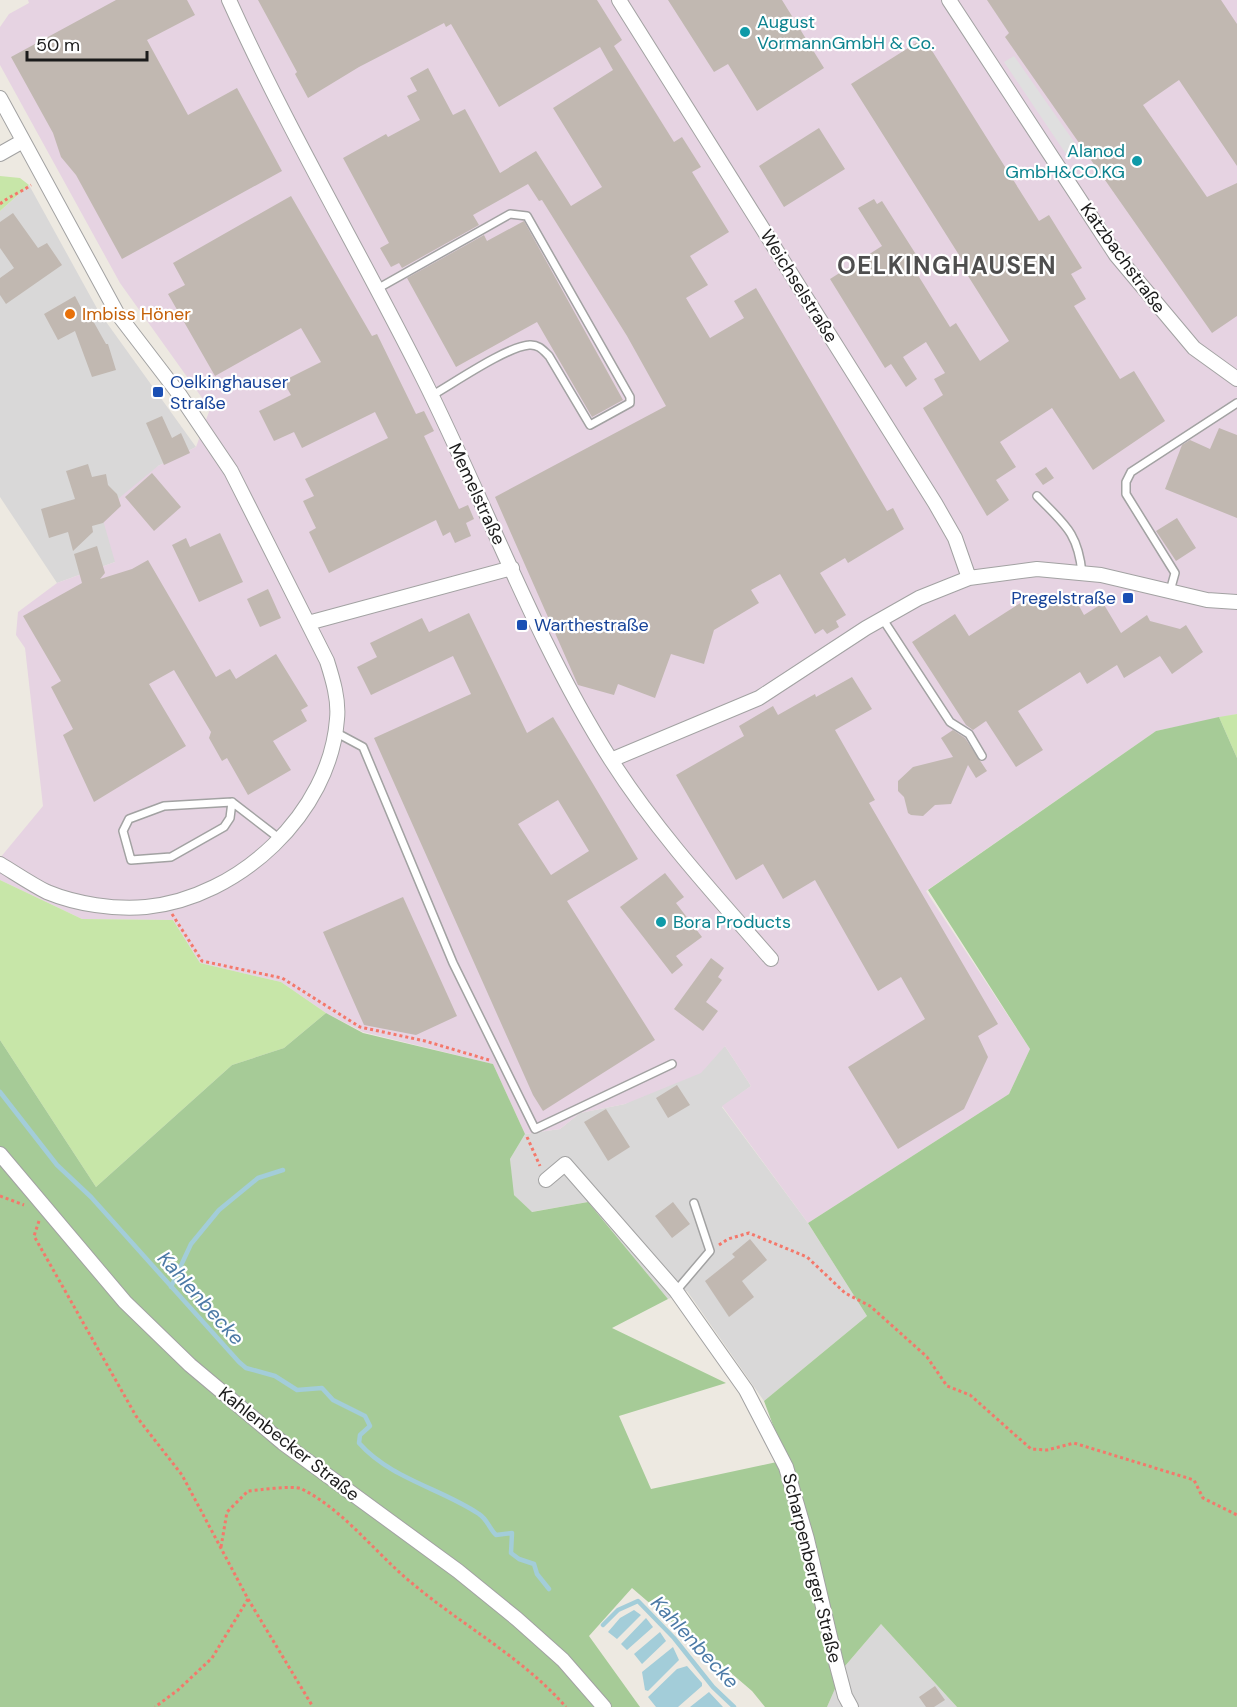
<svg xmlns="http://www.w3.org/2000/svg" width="1237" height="1707" viewBox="0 0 1237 1707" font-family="'DM Sans',sans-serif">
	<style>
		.residential { fill: #d9d8d8 }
		.industrial { fill: #e6d3e2 }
		.grass { fill: #c7e6a8 }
		.forest { fill: #a6cb97 }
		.parking { fill: #dfdfdf }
		.water { fill: #a3cdd9 }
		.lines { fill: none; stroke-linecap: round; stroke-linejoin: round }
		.stream { stroke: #a3cdd9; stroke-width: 4.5 }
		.building { fill: #c1b8b1; fill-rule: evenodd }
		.service-casing { stroke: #a2a2a2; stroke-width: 10 }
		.minor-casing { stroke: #a2a2a2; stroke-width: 16 }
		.path { stroke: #f4786b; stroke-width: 3; stroke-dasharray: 3 3; stroke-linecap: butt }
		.service { stroke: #fff; stroke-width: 7 }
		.minor { stroke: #fff; stroke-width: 14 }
		.culture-dot { fill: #0f9aa8; stroke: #fff; stroke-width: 2 }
		.food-dot { fill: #e8710a; stroke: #fff; stroke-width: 2 }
		.transit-dot { fill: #1a4fb4; stroke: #fff; stroke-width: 2 }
		.labels { text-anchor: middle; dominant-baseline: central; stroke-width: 4.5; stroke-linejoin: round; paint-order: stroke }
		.culture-label { font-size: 18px; fill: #0d838f; stroke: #fff; text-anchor: start }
		.street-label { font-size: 18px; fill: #1b1b1b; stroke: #fff }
		.food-label { font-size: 18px; fill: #c56008; stroke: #fff; text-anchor: start }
		.transit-label { font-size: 18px; fill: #164399; stroke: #fff; text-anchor: start }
		.water-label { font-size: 20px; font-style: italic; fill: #4c7aa6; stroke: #fff }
		.district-label { font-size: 24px; font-weight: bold; letter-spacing: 1.5px; fill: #4e4e4e; stroke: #fff }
	</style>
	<rect width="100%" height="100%" fill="#ede9e1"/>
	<!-- residential -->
	<path class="residential" d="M29,185l70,127 97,135 -38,19 -43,96 -58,21 -57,-86v-286z
		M725,1046l26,40 -29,21 86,116 59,93 -103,85 -77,-110 -19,8 -80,-97 -57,10 -18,-18 -3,-35 15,-25 35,-5 20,-16 45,-9z
		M881,1624l76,83h-130l18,-41z"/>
	<!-- industrial -->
	<path class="industrial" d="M28,0h1209v714l-81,17 -230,160 104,158 -21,45 -201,129 -86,-117 29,-20 -26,-40 -24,27 -76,31 -45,9 -20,16 -35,5 -32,-70 -130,-32 -37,-19 -45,-31 -81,-19 -27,-43 -91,-1 -82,-39v-22l43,-52 -18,-158 -9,-13 2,-23 39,-29 58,-21 -14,-49 57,-47 38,-19 14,-38 -90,-126 -120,-218v-38l9,-13 20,-11z"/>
	<!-- grass -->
	<path class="grass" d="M0,176l20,2 9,7 -29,26z
		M1237,714v44l-18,-41z
		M0,880l82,39 91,1 27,43 81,19 45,31 -42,35 -52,17 -136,122 -96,-147z"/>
	<!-- forest -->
	<path class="forest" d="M1219,717l18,41v949h-280l-76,-83 -36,42 -18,41h-62l-13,-16 -120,-103 -43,48 51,71h-640v-667l96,147 136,-122 52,-17 42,-35 37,20 130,31 32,70 -15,25 4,36 18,17 56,-10 80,97 -56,29 114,55 -107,33 32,73 135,-29 -22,-59 103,-85 -59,-93 201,-129 21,-45 -102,-159 228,-159z"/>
	<!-- parking -->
	<path class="parking" d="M1014,56l63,90 -11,8 -62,-92z"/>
	<!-- water -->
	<path class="water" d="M634,1610l7,5 -24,24 -9,-7 12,-14z
		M646,1618l7,9 -26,23 -6,-6z
		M660,1632l6,9 -24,23 -8,-10z
		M673,1647l6,13 -31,31 -3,-1 -3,-18z
		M687,1666l15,17v3l-24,21h-22l-8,-10 29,-28z
		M709,1692l14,15h-33z"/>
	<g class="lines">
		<!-- stream -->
		<path class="stream" d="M0,1092l57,73 34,32 148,165 7,6 29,8 22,14 25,-2 11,12 32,16 5,10 -10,9 -1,8c32,36 81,45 120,71 8,5 10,14 17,21l16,-2 -1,20 8,6 15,5 3,10 12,15
			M171,1287l20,-43 28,-34 39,-32 25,-8
			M603,1625l15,-15 20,-9 36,37 39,49 21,20"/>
	</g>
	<!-- building -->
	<path class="building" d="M116,0h71l8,15 -48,25 41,75 49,-27 45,83 -160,88 -46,-84 -15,-18 -8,-24 -42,-76z
		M258,0h339l25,40 -8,6 60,96 8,-5 19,30 -9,5 37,60 -39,24 18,29 -22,13 24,40 34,-20 -10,-17 22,-13 131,223 6,-3 11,21 -56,34 -3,-5 -25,15 26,42 -10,6 3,6 -12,7 -4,-5 -8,5 -35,-60 -29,16 8,13 -45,27 -10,34 -33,-10 -16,44 -37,-14 -4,11 -36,-10 -83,-188 171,-91 -39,-70 -85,-136 -3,1 -11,-17 -55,31 6,10 -77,43 -3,-5 -8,4 -11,-19 9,-5 -46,-85 43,-24 2,3 32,-17 -13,-24 10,-5 -7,-13 18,-10 25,47 12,-6 35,64 36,-22 35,55 31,-19 -49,-79 60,-38 -13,-23 -101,60 -48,-83 -5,3 -2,-4 -85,44 -51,31 -13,-24 2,-2z
		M668,0h114l42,68 -67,43 -29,-47 -14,8z
		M987,0h234l16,24v142l-58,-86 -36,25 64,92 30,-14v133l-25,17 -207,-296 4,-4z
		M924,38l115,183 10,-6 33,53 -11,6 15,25 -12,7 46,73 14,-8 31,50 -72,49 -41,-62 -52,34 16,25 -20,13 13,20 -22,16 -64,-108 20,-13 -9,-16 11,-6 -19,-31 -23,15 14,22 -11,8 -15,-23 -6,4 -55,-89 52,-33 -24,-38 16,-9 3,5 5,-3 42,66 -8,5 34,55 6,-4 24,38 29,-20 -46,-73 3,-2 -115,-182z
		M819,128l26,41 -61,38 -25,-41z
		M291,196l81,140 5,-2 39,80 8,-3 10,20 -10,5 35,73 9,-4 6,14 -8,4 5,13 -16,7 -5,-11 -7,4 -7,-16 -107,53 -20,-41 7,-4 -13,-27 11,-5 -9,-17 83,-41 -13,-26 -73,36 -8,-16 -20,9 -15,-30 32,-16 -8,-14 38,-19 -20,-34 -86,48 -47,-82 17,-9 -12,-22z
		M13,213l25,35 9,-5 15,22 -56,39 -6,-9v-17l14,-10 -14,-20v-26z
		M524,221l99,179 -31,17 -55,-95 -81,45 -49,-89 77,-43 3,6z
		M75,296l13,25 4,-2 14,25h2l8,26 -24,7 -17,-46 -17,9 -14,-26z
		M162,416l10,22 9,-5 9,20 -26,12 -18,-42z
		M1219,428l18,7v83l-72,-29 17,-44 8,-5 20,9z
		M88,464l4,13 14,-3 2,11 9,9 4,12 -18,17 -11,3 1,6 -20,19 -5,-19 -19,6 -8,-29 34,-10 -9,-28z
		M1046,467l8,11 -11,7 -8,-11z
		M152,473l29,34 -27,24 -29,-34z
		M1177,518l19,30 -20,13 -20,-30z
		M220,533l23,49 -44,20 -27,-57 14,-7 4,9z
		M97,546l8,27 -5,6 32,-10 16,-9 68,117 14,-8 6,10 40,-25 32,52 -7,4 6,11 -34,20 18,29 -43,25 -21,-37 -5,3 -13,-23 2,-6 -37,-62 -25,14 37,62 -92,56 -31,-67 10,-6 -22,-42 10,-6 -38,-65 59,-33 -8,-29z
		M268,589l13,29 -21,9 -13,-28z
		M1022,602l56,2 6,11 19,-12 18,30 26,-18 3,6 30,8 6,-4 17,27 -31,22 -12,-18 -36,22 -7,-13 -30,19 -7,-12 -62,39 25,39 -27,17 -30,-46 -13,9 -7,-5 -54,-83 43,-28 14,22z
		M469,613l58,120 26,-16 85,142 -71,42 88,139 -112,71 -10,-16 -159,-357 97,-44 -18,-38 -82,39 -14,-28 20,-10 -7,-14 52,-25 7,14zM558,800l31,51 -38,24 -33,-51z
		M852,677l20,32 -37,21 40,70 -6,3 129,221 -20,12 10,21 -24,52 -66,40 -50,-82 77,-48 -24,-42 -23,14 -63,-111 -32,19 -20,-35 -27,16 -60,-105 68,-39 -5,-10 34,-20 5,9 37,-21 1,3z
		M953,730l12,8 22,33 -11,7 -8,-13 -17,39 -16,1 -12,11 -12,-1 -3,-2 -4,-16 -6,-6v-10l15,-14 40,-10 -12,-19z
		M665,873l19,24 -8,6 26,34 -26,19 7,9 -11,9 -52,-67z
		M403,897l54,119 -41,19 -52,-10 -41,-93z
		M711,958l13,10 -6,9 4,3 -16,22 12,9 -15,20 -29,-22z
		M677,1085l13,20 -22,13 -12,-20z
		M606,1109l24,38 -22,14 -24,-39z
		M673,1202l17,22 -18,14 -17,-22z
		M750,1239l17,21 -25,21 12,16 -25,20 -24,-36 30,-24 -3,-3z
		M935,1686l10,14 -11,7h-8l-7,-10z"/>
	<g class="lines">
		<defs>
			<path id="service" d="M377,289l133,-75 17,2 103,181v6l-40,22 -41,-69c-6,-6 -11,-12 -20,-11 -23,2 -75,38 -98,51
				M1037,496c27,28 41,36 45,77
				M1170,591l5,-18 -49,-79v-12l5,-10 106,-69
				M882,618l68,104 19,12 13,22
				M335,732l28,15 90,216 82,166 137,-65
				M232,802l-2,16 -6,9 -53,30 -40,3 -8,-29 6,-12 35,-13 68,-4 48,37
				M676,1291l34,-40 -16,-48"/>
			<path id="minor" d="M229,0c58,129 130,250 193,376 64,127 112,263 189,384 46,72 104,135 160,199
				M619,0l316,503 20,35 14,40
				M949,0l167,255 78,93 43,31
				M0,98l117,215 62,81 52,77 96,190c6,19 12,39 10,58 -7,94 -98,179 -191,188 -31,3 -70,-3 -99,-15 -16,-8 -32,-19 -47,-28
				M0,154l23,-13
				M308,623l204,-55
				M611,760l148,-62 107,-70 53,-30 50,-20 68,-9 64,6 106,25 30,2
				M0,1154l125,148 65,63 93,78 175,128 59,48 46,41 41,47
				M546,1180l19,-16 111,127 70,99 40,77 21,72 29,123 9,34 6,11"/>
		</defs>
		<!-- service casing -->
		<use href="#service" class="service-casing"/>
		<!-- minor casing -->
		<use href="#minor" class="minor-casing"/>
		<!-- path -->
		<path class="path" d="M0,204c11,-9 20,-11 31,-19
			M172,914l30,47 80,17 78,49 65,14 64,19
			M527,1137l13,29
			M0,1196l24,9
			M39,1221l-5,15 102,180 46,59 66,124 -36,59 -34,32 -23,17
			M719,1245l9,-6 21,-6 58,24 38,36 25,13 57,51 20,29 23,9 61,54 16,1 27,-7 120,37 9,18 34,17
			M221,1547l6,-35 21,-21c12,-1 45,-6 54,-2 43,22 74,65 111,95 50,42 109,73 153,123
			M248,1599l65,108"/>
		<!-- service -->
		<use href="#service" class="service"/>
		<!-- minor -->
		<use href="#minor" class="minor"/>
	</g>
	<!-- markers -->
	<g class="culture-dot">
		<circle cx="745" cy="32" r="6"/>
		<circle cx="1137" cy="161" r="6"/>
		<circle cx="661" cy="922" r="6"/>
	</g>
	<circle class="food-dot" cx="70" cy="314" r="6"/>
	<g class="transit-dot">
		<rect x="152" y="386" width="12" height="12" rx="3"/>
		<rect x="1122" y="592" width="12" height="12" rx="3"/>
		<rect x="516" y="619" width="12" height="12" rx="3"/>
	</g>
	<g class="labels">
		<!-- culture labels -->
		<g class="culture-label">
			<text x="757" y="22">August<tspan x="757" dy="21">VormannGmbH &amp; Co.</tspan></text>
			<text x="1125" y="151" text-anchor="end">Alanod<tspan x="1125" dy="21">GmbH&amp;CO.KG</tspan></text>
			<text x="673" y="922">Bora Products</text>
		</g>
		<!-- street labels -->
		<g class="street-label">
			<text transform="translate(1123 258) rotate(54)">Katzbachstraße</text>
			<text transform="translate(799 286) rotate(58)">Weichselstraße</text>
			<text transform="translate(477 494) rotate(65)">Memelstraße</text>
			<text transform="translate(289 1444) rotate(38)">Kahlenbecker Straße</text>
			<text transform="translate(812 1568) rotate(76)">Scharpenberger Straße</text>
		</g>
		<!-- food labels -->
		<g class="food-label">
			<text x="82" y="314">Imbiss Höner</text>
		</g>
		<!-- transit labels -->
		<g class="transit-label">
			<text x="170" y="382">Oelkinghauser<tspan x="170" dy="21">Straße</tspan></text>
			<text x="1116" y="598" text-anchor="end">Pregelstraße</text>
			<text x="534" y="625">Warthestraße</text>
		</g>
		<!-- water labels -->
		<g class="water-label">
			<text transform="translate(201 1298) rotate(48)">Kahlenbecke</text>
			<text transform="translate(695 1642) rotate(47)">Kahlenbecke</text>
		</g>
		<!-- district labels -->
		<g class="district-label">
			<text x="947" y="265">OELKINGHAUSEN</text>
		</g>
	</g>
	<!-- scale -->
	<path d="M27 51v9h120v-9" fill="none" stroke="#1b1b1b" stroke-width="3"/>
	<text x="36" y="51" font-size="18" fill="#1b1b1b" stroke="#ffffff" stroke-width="4.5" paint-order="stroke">50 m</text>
</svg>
